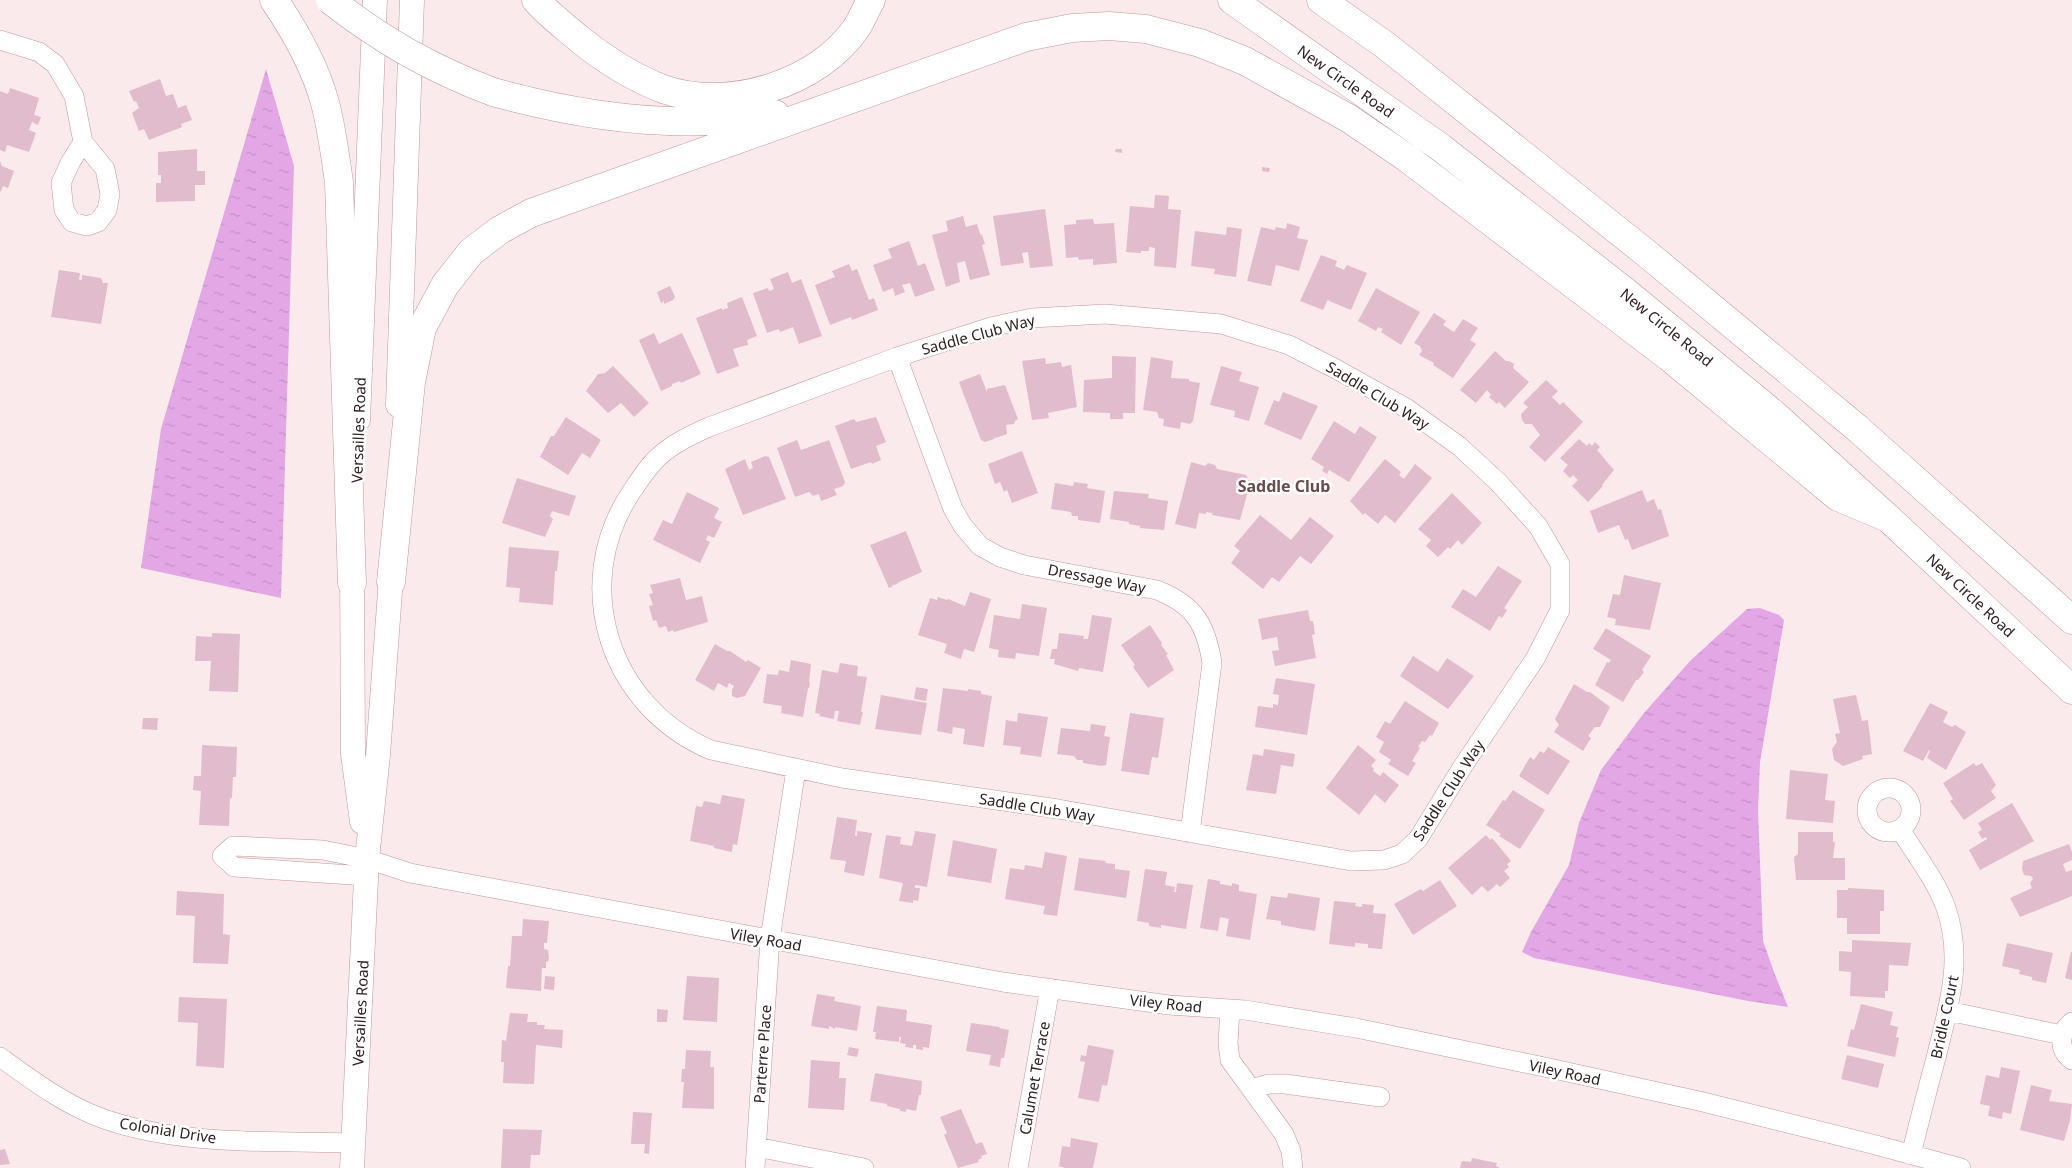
<svg xmlns="http://www.w3.org/2000/svg" width="2072" height="1168" viewBox="0 0 2072 1168" font-family="'Noto Sans',sans-serif">
	<style>
		.water { fill: url(#water-ripples) }
		.building { fill: #e1bccc }
		.lines { fill: none; stroke-linecap: round; stroke-linejoin: round }
		.minor-casing { stroke: #bf999a; stroke-width: 20 }
		.major-casing { stroke: #bf999a; stroke-width: 25 }
		.highway-casing { stroke: #bf999a; stroke-width: 29 }
		.minor { stroke: #fff; stroke-width: 19 }
		.major { stroke: #fff; stroke-width: 24 }
		.highway { stroke: #fff; stroke-width: 28 }
		.highway-bridge-casing { stroke: #bf999a; stroke-width: 29; stroke-linecap: butt }
		.highway-bridge { stroke: #fff; stroke-width: 28 }
		.labels { text-anchor: middle; dominant-baseline: central; stroke-width: 5; stroke-linejoin: round; paint-order: stroke }
		.street-label { font-size: 15px; fill: #302122; stroke: #fff }
		.neighbourhood-label { font-size: 16px; font-weight: bold; fill: #6c4a4b; stroke: #fff }
	</style>
	<defs>
		<pattern id="water-ripples" width="26" height="14" patternUnits="userSpaceOnUse" patternTransform="scale(1.25)"><rect width="26" height="14" fill="#e3a7e6"/><path d="M2 4q2-2 4 0t4 0M15 11q2-2 4 0t4 0" fill="none" stroke="#c38fc5"/></pattern>
	</defs>
	<rect width="100%" height="100%" fill="#fbeaeb"/>
	<!-- water -->
	<path class="water" d="M266,69l28,97 -13,432 -140,-30 20,-139z
		M1760,608l19,7 5,5 -24,142 -2,48 5,131 11,31 14,35 -40,-6 -214,-43 -12,-6 9,-20 38,-67 10,-42 22,-53 43,-57 46,-52 57,-52z"/>
	<!-- building -->
	<path class="building" d="M160,79l6,17 7,-2 5,14 8,-3 6,15 -11,4 1,3 -33,13 -5,-11 -5,2 -7,-18 7,-5 -3,-7 -2,1 -5,-11z
		M10,88l29,10 -5,17 7,2 -3,8 -6,-3 -3,8 7,3 -7,19 -22,-7 -2,7 -5,-2v-59l8,3z
		M197,149v22h8v14h-10v16l-39,1v-19h5v-8h-3v-23z
		M1116,149h6v4l-7,-1z
		M0,161l2,5 12,5 -6,17 -5,-2 -3,7z
		M1262,167l8,1 -1,4 -7,-1z
		M1155,195l14,1 -1,13 13,1 -5,58 -22,-2 1,-18 -6,-1v4h-8v2l-15,-1 4,-46 24,2z
		M1045,209l8,57 -23,2 -2,-16 -6,1 2,10 -23,3 -8,-50z
		M963,216l3,11 11,-3 3,10 2,1 3,9 -3,1 8,30 -20,5 -5,-19 -8,2 3,19 -14,5 -14,-52 16,-4 -2,-10z
		M1093,219l1,5 20,-1 3,40 -24,2v-6l-14,1 -1,-3 -12,1 -2,-33 12,-1v-4z
		M1287,223l13,4 -3,11 11,2 -9,31 -23,-6 -5,21 -24,-5 14,-54 14,3 1,-3 10,2z
		M1227,227l15,2 -6,48 -22,-3 1,-5 -24,-3 4,-35 31,4z
		M909,241l9,25 7,-3 10,27 -20,7 -5,-14 -8,2 3,7 -10,4 -2,-8 -10,4 -10,-27 19,-7 -4,-9z
		M1321,255l16,6 -2,5 9,4 3,-5 20,8 -16,37 -22,-9 -1,-2 -5,11 -23,-9z
		M849,264l3,7 5,-2 12,31 5,-2 4,12 -26,10 -1,-3 -21,8 -15,-40 20,-8 -3,-6z
		M59,270l21,3 -1,7h3v-5l19,3 2,5h5l-7,41 -50,-7z
		M788,272l4,11 9,-4 21,57 -23,8 -6,-17 -13,5 -1,-3 -12,4 -14,-40 15,-5 1,3 5,-2 -4,-10z
		M670,286l5,11 -2,3 -9,4v-3l-3,2 -4,-11z
		M1376,288l44,24 -19,33 -20,-13 2,-3 -5,-2 -2,4 -18,-10z
		M742,297l15,39 -10,4 1,5 -15,4 6,17 -22,8 -21,-56 26,-10v2l6,-2 -1,-5z
		M1434,313l12,8 -3,4 11,7 9,-13 15,9 -8,12 6,4 -23,34 -20,-13 1,-2 -15,-8 3,-4 -2,-5 -6,-3z
		M654,333l5,11 23,-11 19,41 -20,9 -1,-2 -8,3v2l-11,5 -22,-51z
		M1495,351l11,10h3l5,3 -1,4 16,14 -24,26 -6,-6 -2,2 -8,-7 2,-2 -4,-5 -11,13 -16,-13z
		M1112,356l24,1 -1,56h-12v6h-13v-6l-27,-1 1,-32 28,-2z
		M1151,357l22,4 -2,17 18,1v2l11,2 -7,38 -3,3 -9,-2 -1,7 -17,-3 1,-7 -5,-1 -2,-6 -14,-2z
		M1045,358l1,6 15,-2 1,5 9,-2 6,42 -29,6 1,5 -17,2 -10,-59z
		M613,366l36,37 -15,14 -13,-14 -13,10 -22,-22 12,-17 7,-1z
		M1221,366l21,6 -3,9 20,6 -10,34 -15,-4 1,-6 -25,-6z
		M980,374l7,18v-3l18,-4 13,34 -3,2 -1,3 -8,1 1,9 -11,4 -1,-1 -1,2 -9,3 -4,-2 -22,-58z
		M1546,380l12,11 -6,6 8,8 3,-3 20,20 -38,40 -16,-15 11,-12 -8,-11h-7l-3,-4 -1,-6 7,-7 -5,-4z
		M1283,392l35,14 -17,34 -37,-16 10,-24 5,2z
		M566,417l35,23 -11,18 -8,-5 -14,22 -28,-18 11,-21h3z
		M876,417l10,25 -10,4 5,14 -9,4 -1,-2 -20,7 -16,-43 19,-7 2,3z
		M1334,421l21,13 5,-8 17,11 -28,45 -20,-12 -2,4 -5,-3 2,-4 -13,-8z
		M1579,439l8,7 2,-3 3,3 3,-4 5,5 -3,3 17,20 -12,15 1,1 -15,16 -16,-16 6,-6 -5,-5 -3,3 -7,-7 5,-6 -8,-7z
		M797,440l4,10 28,-10 16,42 -2,4 -9,3 3,6 -16,6 -2,-7 -6,2 -4,-4 -14,5 -18,-49z
		M1022,451l16,42 -26,10 -5,-13 -3,2 -4,-10 -5,2 -7,-20z
		M765,456l4,1 17,42 -43,16 -18,-46 20,-10 4,11 4,-2 -2,-6z
		M1385,459l16,13 -2,3 5,4 11,-15 17,14 -37,45 -10,-8 -7,9 -13,-11 -2,2 -13,-14z
		M1191,462l14,4 3,-3 7,2 2,4 29,6 2,5h3l-11,40 -28,-5 1,-2 -7,-1v2l-7,-1 -3,16 -21,-5z
		M517,478l59,18 -7,20 -17,-5 -2,5 3,3 -8,18 -43,-14z
		M1074,482l14,2 -1,4 18,3 -5,32 -22,-3v-4h-6l-1,-4 -20,-3 4,-26 18,3z
		M1642,490l5,12 7,-3 4,11 3,-1 8,27 -37,14 -4,-11 -3,1 -6,-15 -21,8 -8,-22z
		M1114,491l35,3 -1,4 20,3 -4,29 -24,-2v-2l-11,-2v-2l-19,-3z
		M687,492l32,16 -5,10 8,4 -8,16 -6,-3 -2,5 4,2 -10,21 -47,-23 10,-20 9,4z
		M1452,493l30,30 -20,22 -4,-5 -8,9 -2,-2 -10,10 -12,-11 5,-6 -13,-11z
		M1260,515l31,25 19,-23 24,19 -23,28 -11,-8 -21,26 -7,-5 -9,12 -32,-26 9,-12 -6,-5z
		M906,531l16,41 -25,11 1,1 -6,1 1,1 -4,2 -19,-43z
		M509,547l50,4 -2,20h-2l-2,34 -34,-3 1,-14 -14,-1z
		M1498,566l24,15 -18,27 3,2 -5,8 -3,-2 -9,15 -39,-24 12,-18 13,8z
		M1624,575l37,8 -11,47 -35,-5 1,-6 -9,-2 6,-23 7,1z
		M680,578l6,22 16,-4 6,26 -34,10 -1,-2 -5,2 -2,-6 -7,2 -3,-8 -3,1 -4,-15 4,-1 -4,-11 4,-1 -3,-8z
		M970,592l21,7 -17,53 -10,-3 -3,10 -17,-6 3,-9 -29,-9 12,-37 7,2 1,-3 9,3 1,-1 17,7z
		M1022,604l25,4 -8,48 -23,-3 -1,6 -17,-2 1,-7 -10,-2 5,-33 26,4z
		M1308,610l2,11h3l2,13 -3,1 4,23 -41,8 -3,-15 7,-1 -2,-13 -15,3 -4,-21z
		M1092,615l20,3 -9,54 -24,-4 -1,3 -24,-7 1,-5h-5l2,-10h5l2,-16 25,3 -1,3h5z
		M1150,625l12,18 -1,2 7,9 -2,1 8,15 -26,18 -15,-21 2,-2 -14,-20z
		M1606,628l45,28 -9,14 2,2 -6,8h-2l-13,22 -28,-17 12,-23 2,1 2,-3 -18,-11z
		M212,633l28,1 -2,58 -29,-1 2,-30h-16l1,-25 16,1z
		M715,644l12,7h3l16,11 2,-2 13,8 -16,28 -8,2 -5,-2v-6l2,-4 -5,-3 -2,5 -9,-5 -4,8 -19,-11z
		M1413,656l25,16 9,-14 27,18 -26,33 -48,-33z
		M791,660l20,4 -2,18h1l-1,6h-1l-5,29 -22,-4 1,-7 -19,-3 4,-29 11,1 1,-5 10,2z
		M840,663l18,3 -1,10 10,1 -6,35h2l-3,13 -23,-4 2,-10h-4l-1,8 -15,-3 1,-2 -5,-1 7,-43 16,3z
		M1276,678l39,6 -8,51 -52,-8 3,-21 15,2v-4l5,1 1,-10 -6,-1z
		M1574,684l13,8h3l20,15 -10,20h-5l-7,9 3,2 -8,13 -29,-19 5,-7 -4,-6z
		M916,687l12,2 -2,12 -12,-2z
		M943,688l25,3v-2l13,2v3l11,2 -8,51 -21,-3 2,-15 -12,-2 -1,7 -15,-3z
		M881,695l46,8 -6,32 -46,-6z
		M1856,695l6,26 6,-1 4,34 -10,2 1,3 -20,7 -9,-6 -2,-11 5,-7 -2,-8 5,-1 -7,-34z
		M1405,701l34,22 -7,13 -2,-1 -5,7 -3,-1 -4,6 2,1 -8,13 4,2 -8,13 -20,-12 3,-4 -12,-8 5,-10 -8,-5 9,-16 5,3z
		M1930,703l18,9 -5,10 9,5 3,-2 11,7 -20,38 -19,-12 3,-7 -1,-1 -6,11 -20,-10z
		M1018,713l30,4 -7,40 -21,-3 1,-7 -18,-2 3,-25 11,2z
		M1130,713l34,5 -6,40 -6,-1 -3,18 -28,-4z
		M143,718h15l-1,12 -15,-1z
		M1091,724l15,2 -2,10 6,1 -4,28 -5,1 -18,-3v-3h-6l-3,-4 -17,-2 4,-26 29,3z
		M202,745l35,2 -1,30h-3l-1,21h-2l-1,28 -30,-1 2,-34 -8,-1 1,-14h7z
		M1358,745l18,15 -5,6 3,3 -1,2 7,5 3,-4 16,13 -14,18 -10,-9 -16,21 -33,-27z
		M1548,747l22,14 -22,34 -29,-19 11,-19 4,3 6,-9 4,2z
		M1264,749l31,5 -2,13 -12,-2 -5,29 -30,-4 7,-36 10,2z
		M1974,763l2,3 6,-3 14,22 -5,6 5,7 -32,22 -14,-19 3,-2 -10,-16z
		M1790,770l38,4 -3,26 10,1 -2,22 -47,-4z
		M1513,790l32,20 -25,39 -21,-13 2,-2 -15,-9 17,-25 2,1z
		M722,795l23,4 -8,46 -4,-1 -1,8 -18,-4v-2l-24,-5 6,-35 6,1 2,-6 16,3z
		M2012,803l22,38 -54,29 -11,-20 18,-11 -1,-2 -4,2 -4,-7 4,-2 -4,-7z
		M837,817l20,3 -2,15 2,1v-5l15,2 -8,43 -20,-4 2,-11 -16,-2z
		M915,831l21,3 -9,53 -12,-2v3h5l-2,13 -5,-1v3l-14,-2 4,-18 -24,-5 7,-43 15,2 -1,7 12,2z
		M1798,832h35v10h2l-2,16h12v22h-49l-2,-23 4,-3z
		M1486,835l4,5 2,-2 19,23 -4,3 2,3 -5,4 6,7 -10,9 -3,-3 -9,8 -6,-6 -10,9 -24,-27z
		M953,840l44,9 -6,34 -44,-7z
		M2069,844l3,8v8l-9,4 3,8 6,-2v26l-52,21 -10,-19 22,-10 -2,-5 3,-4 -2,-3 -7,-1 -2,-6 1,-8z
		M1045,852l22,4 -10,60 -14,-2 2,-8 -40,-7 5,-31 14,2 1,-5 17,3z
		M1079,858l27,3 -1,2 10,1v5l15,2 -4,27 -52,-8z
		M1145,869l22,3 -2,13 10,2 -1,5h2l1,-9 16,2 -7,44 -25,-4v3l-12,-2v-3l-12,-2z
		M1208,879l12,2v3l12,2v-3l7,2v6l18,3 -7,46 -24,-4 3,-17 -9,-2 -2,14 -18,-3z
		M1440,880l17,26 -44,29 -19,-31 27,-15 2,2z
		M1848,888l36,2v21h-4v23h-33v-16h-10v-28h11z
		M177,891l47,3 -1,40 7,1 -2,29 -35,-1 2,-47 -19,-1z
		M1288,893l32,5 -5,33 -34,-6v-4l-15,-2 5,-23 16,2z
		M1334,901l22,2 -1,3 7,1v-3l12,1 -1,8 13,1 -4,35 -14,-1v-4l-13,-1v4l-26,-3z
		M523,919l26,2 -2,22h-3v6l4,1 1,8 -1,4 -2,-1v7h-4l-1,23 -35,-3 2,-22h2l2,-30h10z
		M1852,940l59,3 -3,23 -19,-1 -1,26h-3v7l-35,-2 1,-24 -12,-1v-20l13,1z
		M2007,943l46,10 -7,30 -14,-3v-3l-13,-3 1,-4 -18,-4z
		M2071,952h1v28l-7,-2z
		M545,976l10,1 -1,13 -10,-1z
		M687,976l32,2 -2,44 -34,-2z
		M817,994l18,3 -1,4 27,5 -4,25 -22,-4v2l-6,-3v3l-18,-3z
		M179,997l48,2 -3,69 -28,-2 2,-43 -20,-1z
		M1861,1004l32,8 -3,13 8,2 -2,10 3,1 -4,19 -48,-11 4,-17 3,1z
		M877,1006l30,4 -1,11 26,4 -3,23 -6,-1v3l-7,-1v-4h-3v3l-8,-1 1,-3 -6,-1 1,-6h-2v5l-24,-3 1,-7h-3z
		M657,1009l11,1 -1,12h-10z
		M510,1013l18,1 -1,8h10v3h8l-1,4 19,1 -1,18 -26,-3 -2,39 -31,-1 1,-21h-3l1,-22 4,1z
		M971,1023l29,4 -1,1 10,2 -5,28h-3l-1,9 -11,-2 2,-10 -25,-4z
		M1088,1045l26,5 -7,36 -5,-1 -3,17 -21,-4 7,-36 -5,-1 1,-6 5,1z
		M849,1047l10,2 -2,8 -10,-2z
		M686,1050l25,1 -1,16h4v42l-32,-1 2,-26h-3l1,-13h3z
		M1847,1055l37,9 -6,24 -37,-9z
		M811,1060l29,2 -1,16h7l-2,32 -36,-2z
		M2001,1067l19,4 -9,43 -8,-2 -1,7 -14,-3 2,-10 -10,-2 6,-29 13,3z
		M875,1073l47,8 -1,14h-2l-3,16 -10,-2v3l-6,-1v-2l-13,-3v-2l-17,-3z
		M2031,1085l21,5 -3,11 23,3 -2,16 -6,21 -44,-11z
		M961,1109l15,35 6,-2 5,12 -6,2 1,2 -4,2 1,2 -21,6 -14,-33 3,-2 -7,-16z
		M633,1112l19,1 -3,41 -5,-1 1,-9h-14z
		M503,1129l39,1 -2,25h-9l-1,13h-29z
		M1071,1138l27,5 -5,25h-28l-6,-2 3,-20 8,1z
		M5,1149l5,15 -10,1v-15z
		M1472,1158l25,5 -1,3 4,2h-40l2,-7 9,1z"/>
	<g class="lines">
		<defs>
			<path id="minor" d="M0,40l39,12 16,12 19,32 9,46 22,27 5,25 -3,16 -9,12 -11,4 -15,-4 -8,-12 -3,-27 9,-20 13,-21
				M1105,314l116,10 68,21 47,24 70,39 53,38 39,36 40,44 22,38v46l-25,49 -72,107 -45,73 -16,15 -18,6 -33,1 -293,-52 -216,-31 -131,-28c-102,-43 -142,-166 -79,-259 9,-13 18,-28 31,-38 13,-11 30,-19 46,-26l188,-70 94,-30 41,-9z
				M897,357l56,152 10,17 17,20 20,11 24,8 133,25c38,15 49,35 55,73l-22,170
				M1867 810a22 22 0 1 1 44 0a22 22 0 1 1-44 0Z
				M1900,829c15,25 36,51 46,79 18,52 2,100 -10,150 -9,32 -17,65 -25,97
				M366,876l-132,-9 -12,-11 11,-10 90,4 44,9 43,14 593,109 166,23 76,5 111,18 193,40 150,33 173,43 89,24
				M1230,1009l-2,34 2,17 54,74 7,17 2,17
				M1948,1011l114,24
				M2072,1022c-13,10 -14,28 0,38
				M0,1057c33,24 65,48 104,62 77,27 169,22 249,24
				M1251,1089l18,-5h16l95,13
				M756,1147l108,21
				M755,1168l15,-229 26,-170
				M1018,1168l32,-180"/>
			<path id="major" d="M398,405l14,-405
				M358,420l17,-420
				M352,564l1,190 9,68
				M352,1168l15,-309 11,-104 14,-191"/>
			<path id="highway" d="M274,0c21,31 41,66 51,103 7,26 10,53 14,79l13,401
				M536,0c12,14 28,26 42,38 26,21 54,39 85,51 64,23 156,-5 194,-62 5,-8 9,-18 14,-27
				M1232,0l208,147 187,146 148,122 113,103 184,172
				M1321,0l64,45 261,208 211,175 215,192
				M493,92c90,25 189,39 282,22
				M391,582l20,-200 11,-54 23,-43 26,-33 29,-22 31,-17 495,-176 46,-9 37,-2 37,3 54,14 45,18 103,57 59,40 262,199 169,140 50,21"/>
		</defs>
		<!-- minor casing -->
		<use href="#minor" class="minor-casing"/>
		<!-- major casing -->
		<use href="#major" class="major-casing"/>
		<!-- highway casing -->
		<use href="#highway" class="highway-casing"/>
		<!-- minor -->
		<use href="#minor" class="minor"/>
		<!-- major -->
		<use href="#major" class="major"/>
		<!-- highway -->
		<use href="#highway" class="highway"/>
		<defs>
			<path id="highway-bridge" d="M330,0c53,41 100,68 163,92"/>
		</defs>
		<!-- highway-bridge casing -->
		<use href="#highway-bridge" class="highway-bridge-casing"/>
		<!-- highway-bridge -->
		<use href="#highway-bridge" class="highway-bridge"/>
	</g>
	<g class="labels">
		<!-- street labels -->
		<g class="street-label">
			<text transform="translate(1346 81) rotate(35)">New Circle Road</text>
			<text transform="translate(1667 327) rotate(39)">New Circle Road</text>
			<text transform="translate(978 334) rotate(-15)">Saddle Club Way</text>
			<text transform="translate(1378 395) rotate(31)">Saddle Club Way</text>
			<text transform="translate(358 430) rotate(-88)">Versailles Road</text>
			<text transform="translate(1097 578) rotate(11)">Dressage Way</text>
			<text transform="translate(1971 595) rotate(43)">New Circle Road</text>
			<text transform="translate(1448 790) rotate(-57)">Saddle Club Way</text>
			<text transform="translate(1037 807) rotate(9)">Saddle Club Way</text>
			<text transform="translate(766 939) rotate(10)">Viley Road</text>
			<text transform="translate(1166 1003) rotate(6)">Viley Road</text>
			<text transform="translate(360 1013) rotate(-87)">Versailles Road</text>
			<text transform="translate(1944 1017) rotate(-78)">Bridle Court</text>
			<text transform="translate(762 1054) rotate(-86)">Parterre Place</text>
			<text transform="translate(1565 1072) rotate(12)">Viley Road</text>
			<text transform="translate(1034 1078) rotate(-80)">Calumet Terrace</text>
			<text transform="translate(168 1130) rotate(9)">Colonial Drive</text>
		</g>
		<!-- neighbourhood labels -->
		<g class="neighbourhood-label">
			<text x="1284" y="486">Saddle Club</text>
		</g>
	</g>
</svg>
